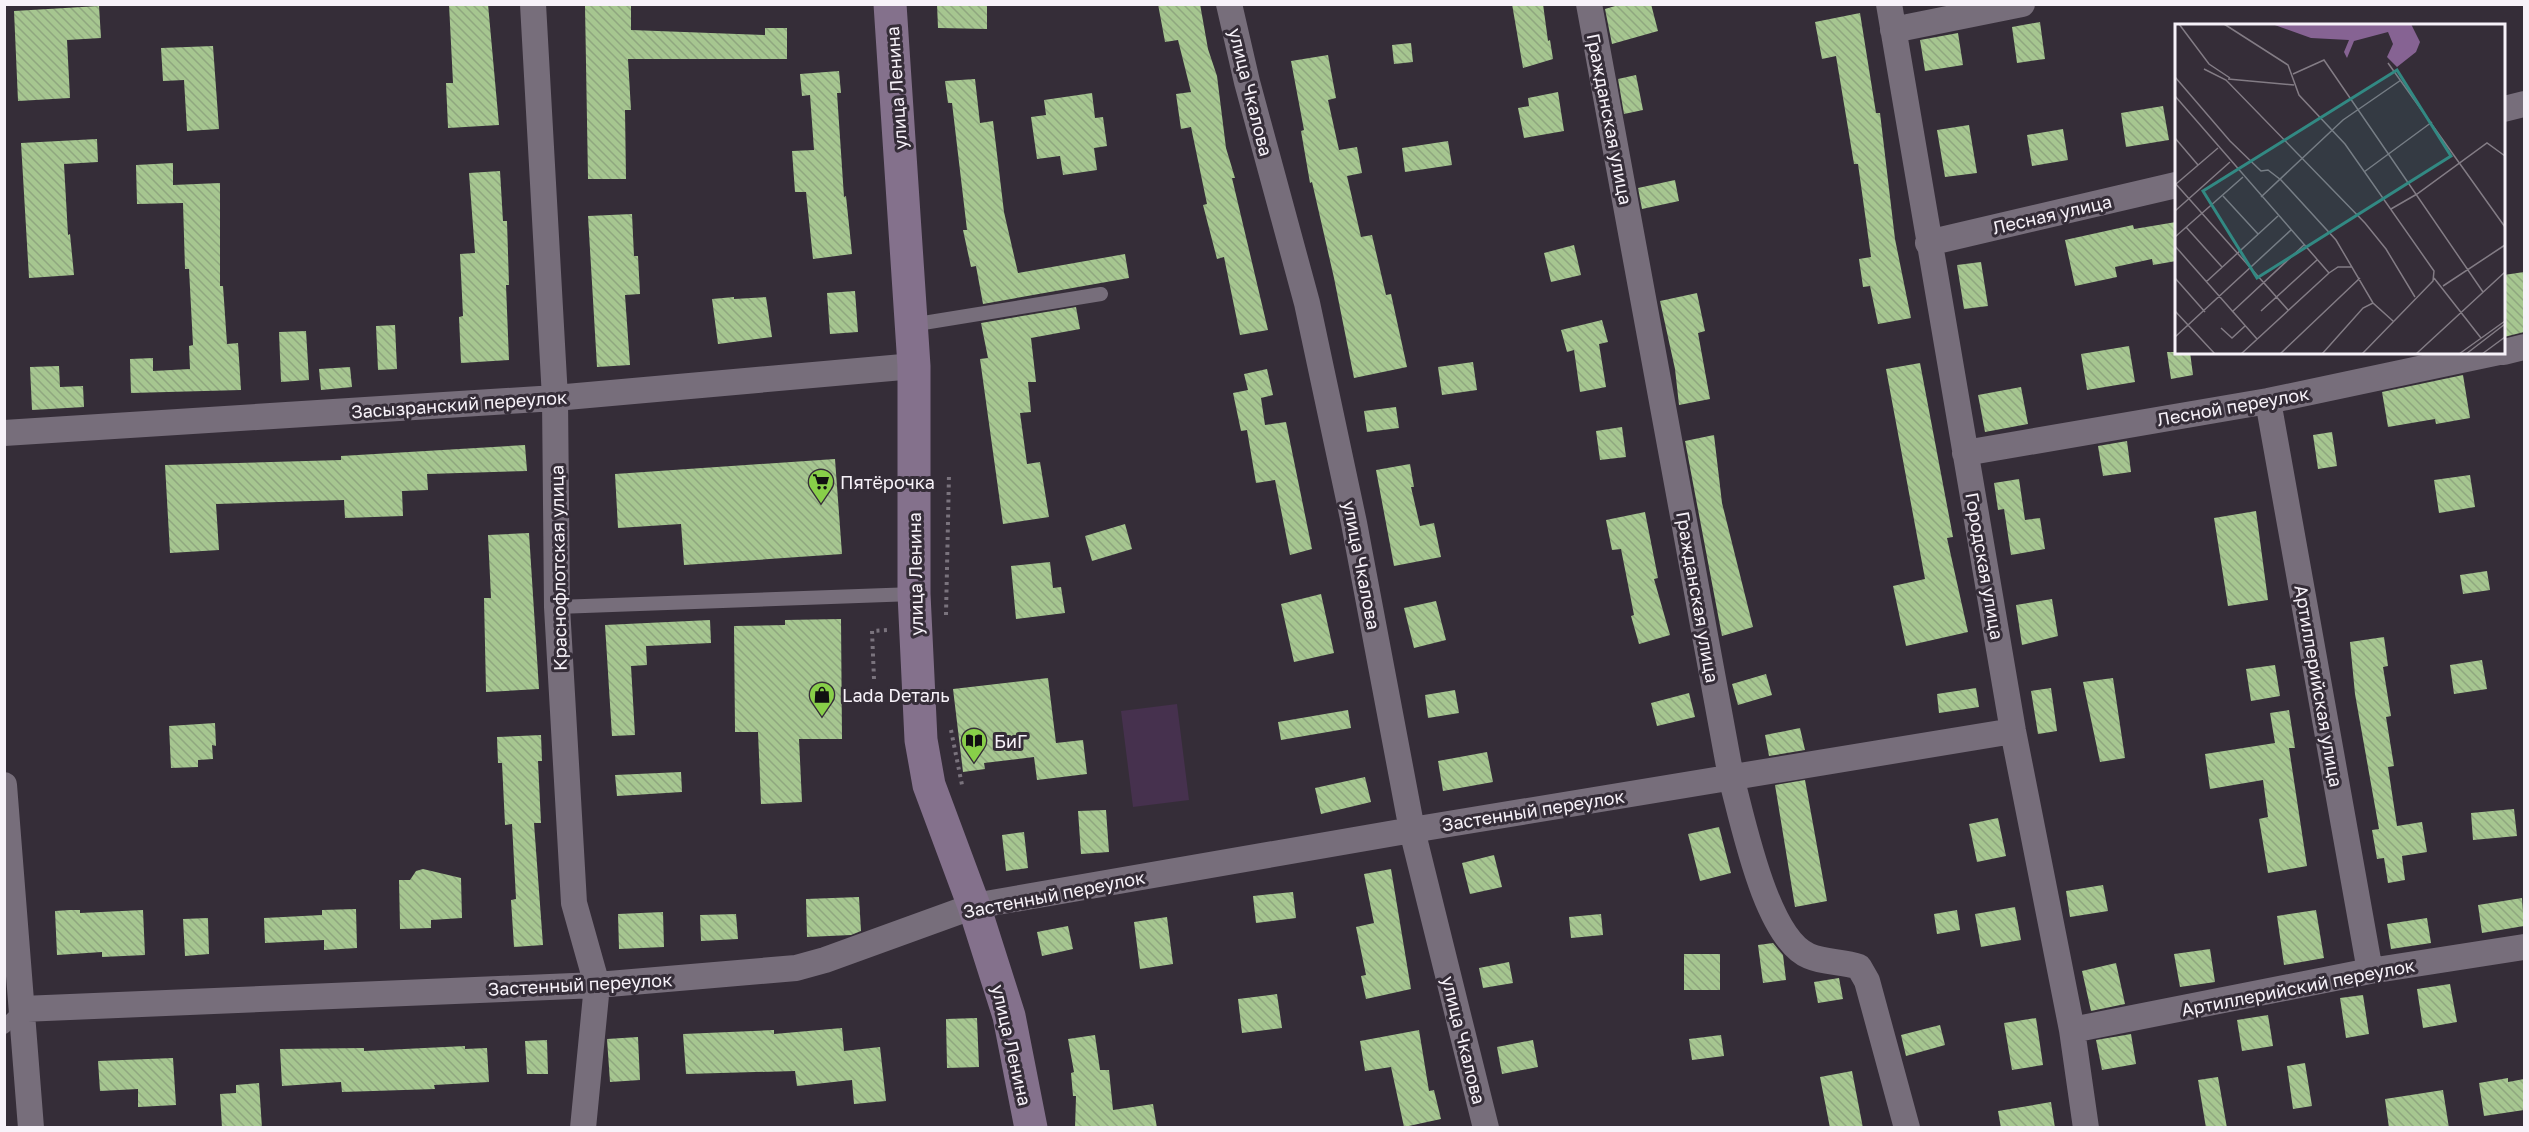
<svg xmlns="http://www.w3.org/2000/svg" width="2529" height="1132" viewBox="0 0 2529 1132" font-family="'Golos Text',sans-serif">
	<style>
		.park { fill: #46314e }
		.building { fill: url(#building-back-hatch) }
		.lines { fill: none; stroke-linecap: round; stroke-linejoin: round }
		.path { stroke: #7a737d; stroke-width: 4; stroke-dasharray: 3 4.5; stroke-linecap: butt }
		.lane { stroke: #776e7b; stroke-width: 14 }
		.street { stroke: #776e7b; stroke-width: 26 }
		.secondary { stroke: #84718c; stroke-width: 33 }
		.labels { text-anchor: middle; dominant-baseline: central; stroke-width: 6; stroke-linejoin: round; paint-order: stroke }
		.street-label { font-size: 18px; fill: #f7f2f9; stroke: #352d38 }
		.poi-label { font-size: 18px; fill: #f7f2f9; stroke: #352d38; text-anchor: start }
		.inset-road { fill: none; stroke: #837c85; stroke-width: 1.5 }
		.view { fill: #328983; fill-opacity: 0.15; stroke: #328983; stroke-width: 3 }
		.inset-edge { fill: none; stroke: #f7f2f9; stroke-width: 3 }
	</style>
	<defs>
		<pattern id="building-back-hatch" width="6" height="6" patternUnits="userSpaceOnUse" patternTransform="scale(1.5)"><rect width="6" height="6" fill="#a6c690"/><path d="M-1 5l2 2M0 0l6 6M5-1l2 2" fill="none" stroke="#8fa77f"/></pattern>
	</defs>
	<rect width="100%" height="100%" fill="#352d38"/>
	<!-- park -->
	<path class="park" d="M1177,704l12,96 -56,7 -12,-96z"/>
	<!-- building -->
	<path class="building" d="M449,4h39l11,121 -51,3 -2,-45h7z
		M937,4h50v25l-49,-1z
		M1158,4h42l8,45 9,27 9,72 9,30h-3l36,152 -28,5 -16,-78 -7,2 -14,-54 4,-1 -16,-77 -10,2 -5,-35 15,-2 -13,-52 -13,2z
		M1512,4h31l5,37 2,-1 3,19 -30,9z
		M1622,4h29l7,27 -46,13 -7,-35z
		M631,5v25l134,5v-7h22v31h-159l3,51h-6l1,69h-38l-3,-173z
		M99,6l2,32 -34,2 3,58 -52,3 -4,-90z
		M1860,13l16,100h4l15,126 16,79 -33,6 -8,-38 -7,1 -4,-28 12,-2 -13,-93h-4l-18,-108 -14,3 -7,-37z
		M2040,22l5,37 -28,4 -5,-36z
		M1958,33l5,32 -38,6 -5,-31z
		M1411,43l2,19 -19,2 -2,-19z
		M213,46l6,83 -32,2 -3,-51 -21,1 -2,-33z
		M1328,55l8,43 -8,2 11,50 18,-3 5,26 -15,3 14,61 11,-2 14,60 5,-1 16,73 -53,11 -20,-100 -22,-96 -2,1 -9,-52 3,-1 -13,-69z
		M839,71l2,22h-4l7,104 2,-1 6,58 -39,5 -7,-67h-11l-3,-41 22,-1 -4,-55 -8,1 -2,-22z
		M1636,75l7,35 -19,4 -6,-35z
		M975,79l5,44 13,-2 11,91 14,61 107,-19 4,24 -146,26 -7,-38 -5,1 -8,-37h4l-15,-127h-4l-3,-22z
		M1558,92l6,39 -40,7 -6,-30 11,-2 -1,-8z
		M1092,93l3,25 8,-1 4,29 -13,2 3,22 -34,5 -3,-19 -23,3 -6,-42 15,-2 -2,-15z
		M2163,106l6,34 -43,7 -5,-34z
		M1969,125l8,48 -32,4 -8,-47z
		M2063,129l5,31 -36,6 -5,-31z
		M97,139l1,23 -34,2 4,71 2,-1 4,41 -45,3 -8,-135z
		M1448,141l4,24 -47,7 -3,-24z
		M173,163v22l47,-2v103h3l4,58 11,-1 3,47 -110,3 -1,-34 23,-1v13l37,-2 -1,-23 4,-1 -4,-76h-4l-2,-66 -46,1 -1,-39z
		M500,171l3,50h4l2,64h-3l3,75 -48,3 -2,-46 4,-1 -3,-62 15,-1 -6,-80z
		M1675,180l4,21 -37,8 -4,-21z
		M632,214l2,42h4l2,38 -15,1 5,70 -33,2 -9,-151z
		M2176,222v39l-23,4 -1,-6 -37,8 2,10 -42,9 -10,-46 68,-15 1,4z
		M1574,245l7,30 -30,7 -7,-29z
		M1981,262l7,44 -24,3 -7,-44z
		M2524,272v60l-20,5v-62z
		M855,291l3,41 -28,2 -3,-41z
		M1697,293l8,38 -7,2 12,66 -31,6 -4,-36 -15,-68z
		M734,297v2l32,-2 6,40 -54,7 -6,-45z
		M1076,307l4,22 -49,9 5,44h-8l3,30 -11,1 7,51 13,-2 9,55 -46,7 -23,-165 8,-1 -7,-35z
		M1602,320l6,22 -9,2 7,43 -26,5 -6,-42 -7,2 -6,-22z
		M395,325l2,44 -19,1 -2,-44z
		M306,331l3,49 -28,2 -2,-50z
		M2129,346l6,36 -48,8 -6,-36z
		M2167,352h23l3,23 -22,4z
		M1473,362l4,28 -35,5 -4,-28z
		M1920,363l33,174 -6,1 21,94 -62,14 -13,-60 32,-7 -39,-210z
		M59,366l1,21 23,-1 1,21 -52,3 -2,-43z
		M350,367l2,20 -31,3 -2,-21z
		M1267,369l6,26 -12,3 4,27 21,-3 26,127 -22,6 -15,-75 -19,3 -9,-53 -6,1 -8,-38 15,-3 -4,-16z
		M2463,375l7,43 -34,6 -1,-5 -47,8 -6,-35z
		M2021,387l7,37 -43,8 -7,-37z
		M1396,407l3,21 -32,4 -3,-21z
		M1622,427l4,30 -26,3 -4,-29z
		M2332,432l5,34 -19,3 -5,-34z
		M1714,435l8,68 31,124 -31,9 -37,-195z
		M2127,441l4,31 -28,4 -5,-30z
		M525,445l2,26 -100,3 1,16 -26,1 1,25 -58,2 -1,-18 -128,4 3,46 -49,3 -5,-88 176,-5v-4z
		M835,459l7,95 -158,11 -3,-41 -63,4 -3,-54z
		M1410,464l4,23h-3l9,39 14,-3 7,34 -47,9 -18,-96z
		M2470,475l5,32 -36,6 -5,-33z
		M2019,479l6,41 15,-2 5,31 -34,6 -7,-46 -6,1 -4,-27z
		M2256,511l12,89 -40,6 -14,-88z
		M1645,512l13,66 -4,1 16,56 -31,9 -8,-28 3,-1 -13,-66 -9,1 -6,-30z
		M1125,524l7,25 -40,12 -7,-25z
		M529,533l10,156 -53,3 -2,-94h7l-3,-63z
		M1050,562l3,26 8,-1 4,26 -49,6 -5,-53z
		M2487,571l3,19 -27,4 -3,-19z
		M1321,594l13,59 -40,9 -13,-58z
		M2052,599l6,37 -36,9 -6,-40z
		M1436,601l10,39 -32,8 -10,-40z
		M841,619l1,120h-43l3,63 -41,2 -3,-72h-23l-1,-106 51,-1v-5z
		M710,620l1,23 -65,3 1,19 -16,1 4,69 -23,1 -7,-111z
		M2384,637l4,29 -5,1 8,49 -5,1 8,49 -6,1 9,59 25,-4 5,30 -25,4 3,24 -17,3 -4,-25 -7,1 -5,-29 7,-1 -24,-135 -5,-52z
		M2482,660l5,29 -33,5 -4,-29z
		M2275,665l5,31 -29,5 -5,-32z
		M1766,674l6,21 -34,10 -6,-21z
		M1048,678l8,65 27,-3 4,34 -50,6 -3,-23 -50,6 1,6 -22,3 -10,-83z
		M2113,678l12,80 -25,4 -17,-80z
		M1976,688l3,19 -40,6 -2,-19z
		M2051,688l6,43 -19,3 -7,-43z
		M1455,690l4,23 -31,5 -3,-23z
		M1689,693l6,24 -38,9 -6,-23z
		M1348,710l3,18 -70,12 -3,-18z
		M2289,710l6,38h-6l18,118 -39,7 -9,-54 9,-2 -5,-37 -53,9 -5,-35 70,-11 -5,-30z
		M215,723l1,23 -4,-1 1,14 -15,1v7l-27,1 -2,-42z
		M1800,728l5,22 -36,6 -4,-21z
		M541,735l1,26h-4l3,62h-7l9,122 -29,2 -3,-47 5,-1 -4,-75 -7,1 -3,-62h-4l-1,-26z
		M1487,752l6,30 -50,9 -5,-30z
		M681,772l1,20 -65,4 -2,-21z
		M1365,777l6,25 -50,12 -6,-26z
		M1805,780l22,121 -32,6 -20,-122z
		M2514,809l3,27 -44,4 -2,-27z
		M1106,810l3,42 -28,2 -3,-43z
		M1998,818l8,38 -29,6 -8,-38z
		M1719,827l12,46 -31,8 -12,-47z
		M1024,832l4,36 -22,3 -4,-36z
		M1494,855l8,32 -32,7 -8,-31z
		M423,869l38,9 1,40 -31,2v8l-31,1 -1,-49h11l6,-9z
		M1391,869l20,120 -45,10 -5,-23 5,-1 -10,-48 18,-4 -10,-49z
		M2103,885l5,26 -38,6 -4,-26z
		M1293,892l3,26 -40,5 -3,-27z
		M859,897l2,34 -10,4 -44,2 -1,-38z
		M2522,898l2,28 -42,7 -4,-28z
		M2015,907l6,33 -40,7 -6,-33z
		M356,909l1,39 -33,2v-10l-59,3 -1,-25 58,-3v-5z
		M70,910h10v3l63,-3 2,45 -43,2v-5l-45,3 -2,-44z
		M1957,910l3,20 -23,4 -3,-20z
		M2316,910l8,48 -40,7 -7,-49z
		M663,912l1,35 -45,2 -1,-35z
		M736,914l2,25 -37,2 -1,-26z
		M1601,914l2,21 -32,3 -2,-21z
		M1167,917l6,47 -33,5 -6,-47z
		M208,918l1,36 -24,2 -2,-37z
		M2427,918l4,25 -40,6 -4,-25z
		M1068,926l5,23 -31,7 -5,-24z
		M1773,943l10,12 3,25 -23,3 -5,-38z
		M2210,949l5,33 -35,5 -6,-33z
		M1684,954h36v36h-36z
		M1509,962l4,21 -30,5 -4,-20z
		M2116,963l9,41 -34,7 -9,-40z
		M1839,978l4,21 -25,4 -4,-21z
		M2450,984l7,38 -34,6 -6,-39z
		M1277,994l5,34 -40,5 -4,-34z
		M2363,995l6,39 -23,4 -6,-40z
		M2268,1015l5,31 -31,5 -5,-31z
		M977,1018l2,49 -32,1 -1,-49z
		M2036,1018l7,47 -31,5 -8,-47z
		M1940,1025l5,20 -39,11 -5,-21z
		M842,1028l2,23 36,-4 6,54 -32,3 -2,-24 -55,6 -2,-15 -109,3 -3,-40 91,-4v4z
		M1419,1030l10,61 5,-1 7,29 -37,8 -13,-60 -26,4 -5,-30z
		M2131,1034l5,30 -34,6 -6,-30z
		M1095,1035l5,35h9l4,40 40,-6 4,24h-82l1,-32h-3l-2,-23 3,-1 -6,-33z
		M1721,1035l3,21 -32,4 -3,-21z
		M638,1037l2,43 -30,2 -3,-43z
		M547,1040l1,34h-21l-2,-33z
		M1533,1040l5,27 -36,7 -5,-27z
		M465,1046v3l22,-1 2,34 -55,3 1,4 -93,3 -1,-10 -59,4 -2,-37 84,-1v3z
		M173,1058l3,47 -38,2v-18l-38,2 -2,-30z
		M2305,1063l7,43 -19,3 -6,-43z
		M1852,1071l11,57h-33l-10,-51z
		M2218,1077l9,51h-21l-8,-48z
		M2508,1078v4l16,-3v31l-40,6 -5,-33z
		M259,1083l3,45h-40l-2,-34 16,-1v-8z
		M2443,1090l6,38h-60l-4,-29z
		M2051,1102l4,26h-54l-3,-17z"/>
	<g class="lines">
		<!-- path -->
		<path class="path" d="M946,615l3,-141
			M874,679l-2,-48 16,-1
			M951,730l11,55"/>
		<!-- lane -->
		<path class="lane" d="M911,325l190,-31
			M557,607l357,-13
			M4,1027l18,-18"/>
		<!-- street -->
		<path class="street" d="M533,4l22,394 2,209 17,296 23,82 -14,143
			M1229,4l18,78 60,221 47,220 58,307 74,298
			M1589,4l142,773c12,44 35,161 78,179 16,7 34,5 50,11l8,14 40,147
			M1889,4l124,727 59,299 14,98
			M1893,30l129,-26
			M2504,109l20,-5
			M1928,243l248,-58
			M2504,352l20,-5
			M2268,401l102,570
			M4,433l551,-35 359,-32
			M1965,453l303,-52 231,-49
			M4,785l27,343
			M22,1009l575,-24 199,-17 29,-8 149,-54 438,-76 601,-99
			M2072,1030l298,-59 154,-24"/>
		<!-- secondary -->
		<path class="secondary" d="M890,4l24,362v228l7,146 8,45 45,121 35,110 22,112"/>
	</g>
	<!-- icons -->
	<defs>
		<symbol id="supermarket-pin" viewBox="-11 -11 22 30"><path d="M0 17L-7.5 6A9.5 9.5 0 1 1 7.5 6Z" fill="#88cf49" stroke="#352d38"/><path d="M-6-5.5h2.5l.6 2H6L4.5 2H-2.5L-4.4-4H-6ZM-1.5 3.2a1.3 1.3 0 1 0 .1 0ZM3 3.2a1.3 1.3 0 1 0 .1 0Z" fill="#111"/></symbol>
		<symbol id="shop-pin" viewBox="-11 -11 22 30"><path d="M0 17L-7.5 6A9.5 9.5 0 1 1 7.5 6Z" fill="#88cf49" stroke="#352d38"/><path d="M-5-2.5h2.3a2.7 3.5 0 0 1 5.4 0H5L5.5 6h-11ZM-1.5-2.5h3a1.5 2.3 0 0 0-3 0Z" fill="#111"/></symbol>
		<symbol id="library-pin" viewBox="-11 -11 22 30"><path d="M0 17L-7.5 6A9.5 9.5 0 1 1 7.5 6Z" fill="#88cf49" stroke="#352d38"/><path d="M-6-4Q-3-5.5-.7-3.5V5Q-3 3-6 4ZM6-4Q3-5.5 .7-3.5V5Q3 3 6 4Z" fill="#111"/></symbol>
	</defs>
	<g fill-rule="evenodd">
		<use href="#supermarket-pin" x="806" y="467" width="30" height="40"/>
		<use href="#shop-pin" x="807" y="680" width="30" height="40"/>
		<use href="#library-pin" x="959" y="726" width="30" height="40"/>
	</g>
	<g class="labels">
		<!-- street labels -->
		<g class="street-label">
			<text transform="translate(896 88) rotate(-94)">улица Ленина</text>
			<text transform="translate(1251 92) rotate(76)">улица Чкалова</text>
			<text transform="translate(1610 119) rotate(79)">Гражданская улица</text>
			<text transform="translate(2052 214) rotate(-13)">Лесная улица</text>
			<text transform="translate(459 404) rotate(-4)">Засызранский переулок</text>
			<text transform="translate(2233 406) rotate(-10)">Лесной переулок</text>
			<text transform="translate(1362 565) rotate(79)">улица Чкалова</text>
			<text transform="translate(1985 566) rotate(80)">Городская улица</text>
			<text transform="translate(558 568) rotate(-91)">Краснофлотская улица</text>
			<text transform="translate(915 574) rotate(-91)">улица Ленина</text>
			<text transform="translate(1698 597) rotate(80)">Гражданская улица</text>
			<text transform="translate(2319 686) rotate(80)">Артиллерийская улица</text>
			<text transform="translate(1533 810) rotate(-9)">Застенный переулок</text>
			<text transform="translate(1054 894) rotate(-11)">Застенный переулок</text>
			<text transform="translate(580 984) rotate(-3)">Застенный переулок</text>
			<text transform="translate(2298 987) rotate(-11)">Артиллерийский переулок</text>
			<text transform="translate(1464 1040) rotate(76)">улица Чкалова</text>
			<text transform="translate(1012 1045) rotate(77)">улица Ленина</text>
		</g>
		<!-- poi labels -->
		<g class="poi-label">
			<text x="840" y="482">Пятёрочка</text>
			<text x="842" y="695">Lada Dеталь</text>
			<text x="994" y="741">БиГ</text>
		</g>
	</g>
	<!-- overview -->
	<g transform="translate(2175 24)">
		<rect width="330" height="330" fill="#352d38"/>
		<path d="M97,0h139l9,18 -4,10 -19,15 -10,-10 6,-13 -5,-12 -34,9 -7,17 -3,-6 5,-12 -38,-2z" fill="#866393"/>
		<path class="inset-road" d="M4,0l30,40 21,14M49,0l64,41 11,30 46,49 89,127 -1,10 -71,73M213,39l117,164M29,45l22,11 139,143 21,26 29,48M118,50l31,-14 159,232M0,53l55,64 31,30 7,-1 13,10 55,60 37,63 20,18M53,55l66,6M0,72l154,177M0,114l23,27M189,148l68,-50M0,159l113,127M1,160l42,-36M48,172l35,38M86,173l82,-77 58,-40M216,185l26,-15 70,-51 18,13M0,187l55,-49M11,203l36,40M0,213l68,-60M0,222l82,93M0,254l30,34M259,254l47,60M31,258l72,-66M268,262l62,-41M0,287l40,43M86,287l56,-51M57,288l72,-67M46,304l11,10 13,-12M0,313l116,-107M66,330l88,-81 9,-6h14M105,330l80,-76M147,330l41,-46 10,-5M241,330l89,-82M284,330l46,-33M291,330l39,-30M307,330l23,-17"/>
		<path class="view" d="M222,46l54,86 -194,122 -54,-87z"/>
		<rect width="330" height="330" class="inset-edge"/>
	</g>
	<!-- border -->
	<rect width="2529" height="1132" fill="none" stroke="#f7f2f9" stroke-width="12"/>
</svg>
